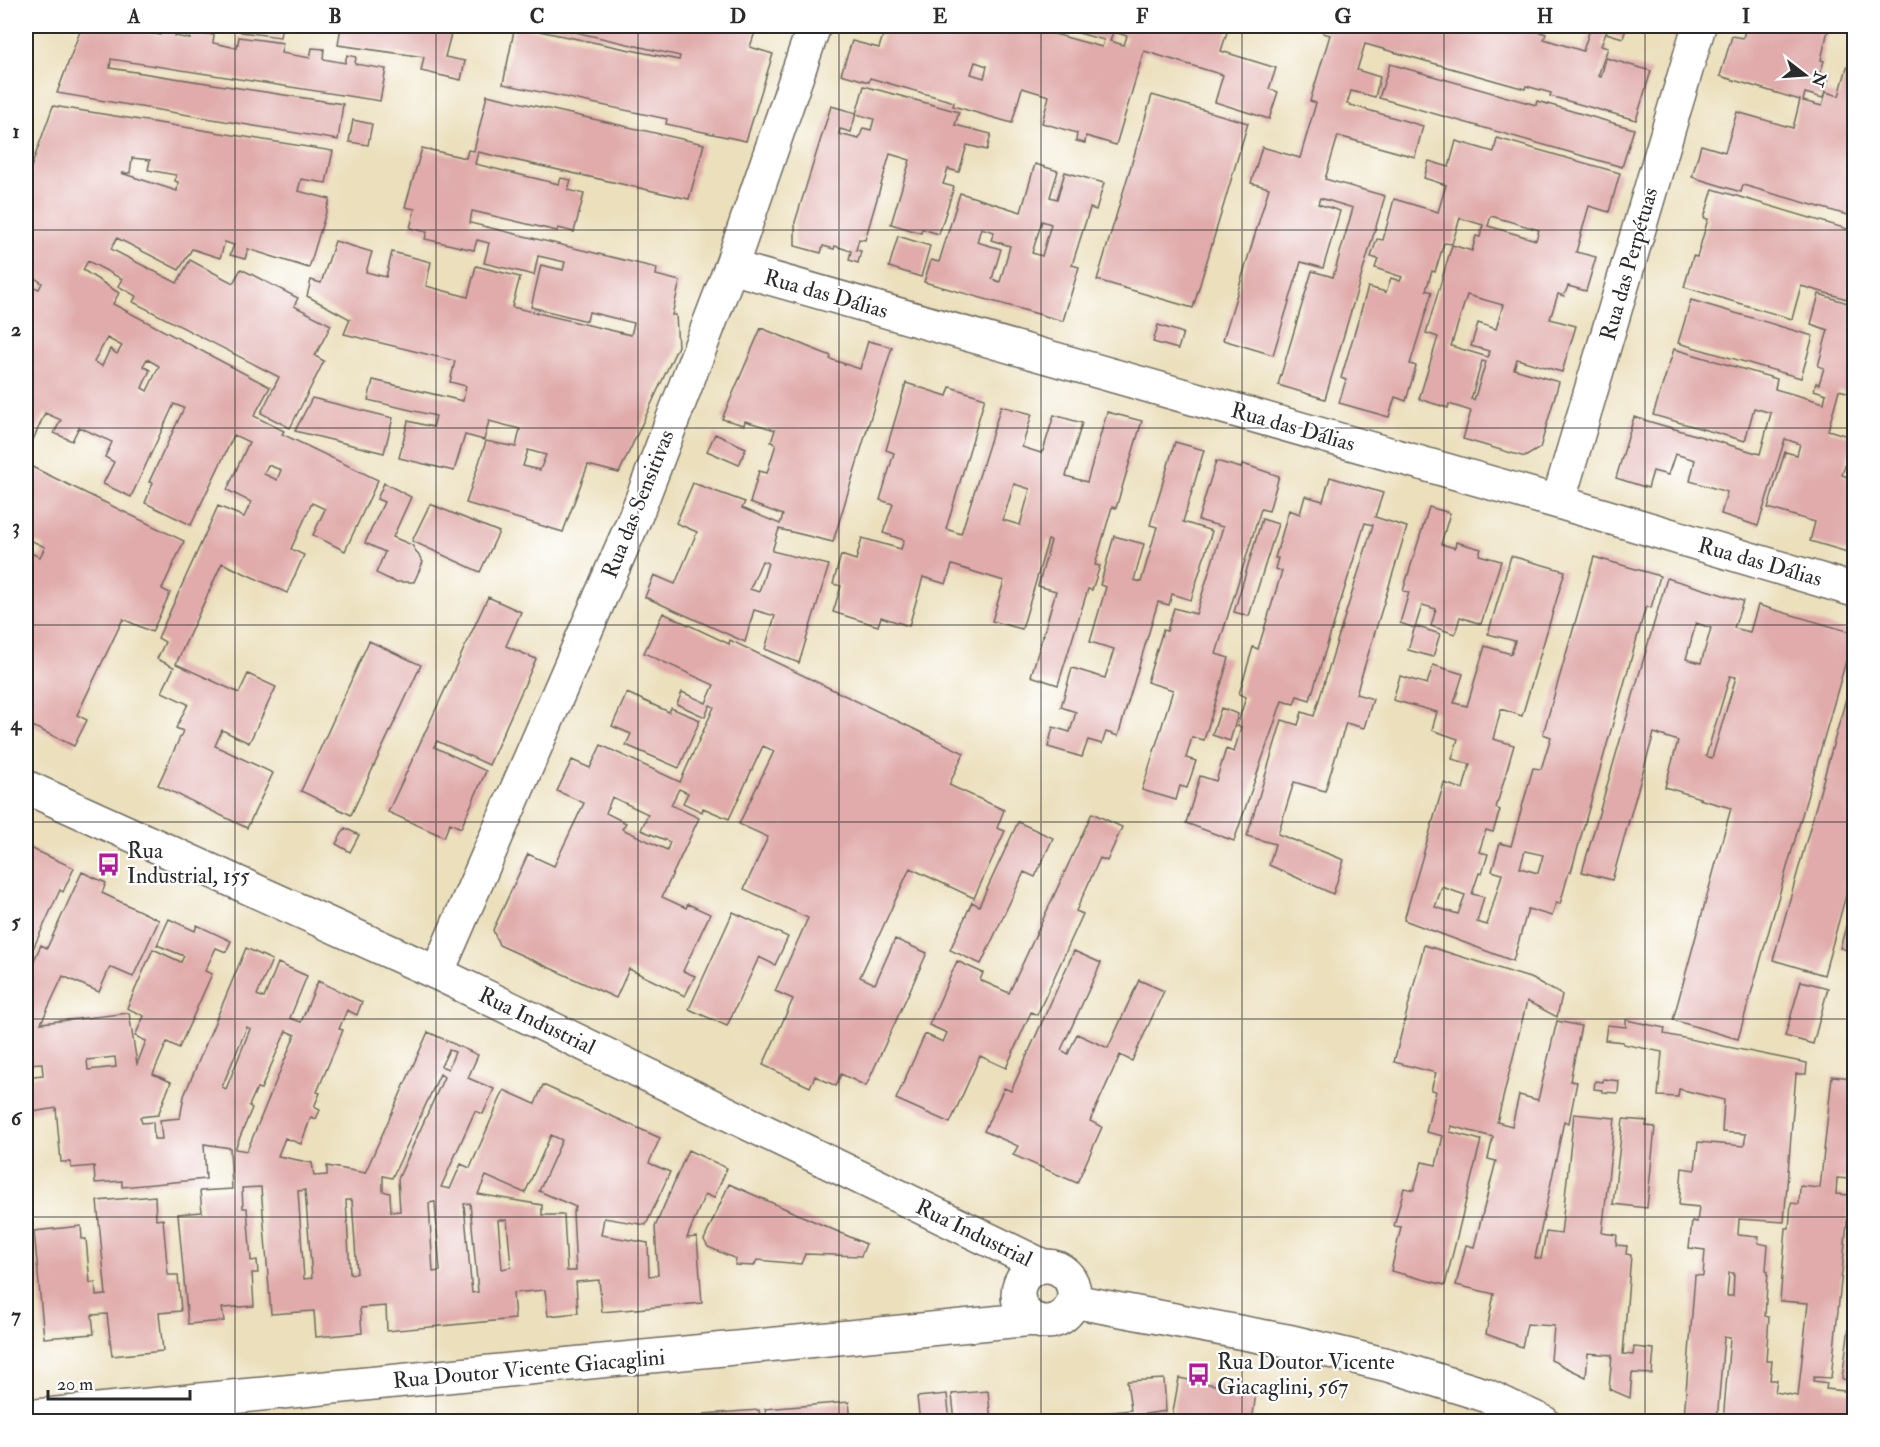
<svg xmlns="http://www.w3.org/2000/svg" width="1880" height="1447" viewBox="0 0 1880 1447" font-family="'IM FELL Double Pica',serif">
	<style>
		.building { fill: #e0abaa; fill-rule: evenodd }
		.lines { fill: none; stroke-linecap: round; stroke-linejoin: round }
		.street-casing { stroke: #6e6a5e; stroke-width: 36 }
		.street { stroke: #fff; stroke-width: 33 }
		.grid { fill: none; stroke: #2b2b2b; stroke-width: 1.5; stroke-opacity: 0.55 }
		.labels { text-anchor: middle; dominant-baseline: central; stroke-width: 4.5; stroke-linejoin: round; paint-order: stroke }
		.street-label { font-size: 22px; fill: #2b2b2b; stroke: #fff }
		.poi-label { font-size: 22px; fill: #2b2b2b; stroke: #fff; text-anchor: start }
		.neatline { fill: none; stroke: #2b2b2b; stroke-width: 2 }
		.grid-label { font-size: 20px; text-anchor: middle; font-weight: bold; fill: #2b2b2b }
	</style>
	<rect width="100%" height="100%" fill="#fff"/>
	<filter id="ink" filterUnits="userSpaceOnUse"><feTurbulence type="fractalNoise" baseFrequency=".0167" numOctaves="2"/><feDisplacementMap in="SourceGraphic" scale="12" xChannelSelector="R" yChannelSelector="G"/><feConvolveMatrix kernelMatrix="1 2 1 2 8 2 1 2 1" color-interpolation-filters="sRGB"/></filter>
	<filter id="wash" filterUnits="userSpaceOnUse"><feTurbulence type="fractalNoise" baseFrequency=".008" numOctaves="4" result="noise"/><feDisplacementMap in="SourceGraphic" scale="24" xChannelSelector="R" yChannelSelector="G"/><feGaussianBlur stdDeviation="1.35" result="paint"/><feColorMatrix in="noise" values="0 0 0 0 0 0 0 0 0 0 0 0 0 0 0 0 0 1.4 0 .05"/><feComposite in="paint" operator="in"/></filter>
	<g filter="url(#wash)">
		<rect width="100%" height="100%" fill="#ebdfbc"/>
		<g id="blocks">
			<!-- building -->
			<path class="building" d="M82,26h19l59,9 1,-8 16,2 -2,7 15,3v-8l24,4 -1,8 24,5 2,-11 44,6 -2,10 29,5 2,-10 12,1 -1,10 22,4 2,-8 9,2 -1,7 31,5 -6,32 -269,-42 -1,9 233,36 -5,36 -281,-47z
				M242,26h40l-2,11 -39,-5z
				M341,26h112l-8,31 20,4 -4,19 -40,-9 3,-14 -86,-12z
				M515,26l164,34 1,-4 -131,-30h208l-7,21 23,7 -27,87 -80,-17 1,-5 -164,-35z
				M874,26l53,1 1,-1h97l77,21 2,-7 -26,-7 2,-7h35l-5,15 14,4 3,-9 -10,-3 2,-7h65l10,2 1,-2h34l-8,25 55,17 -7,21 9,3 -9,27 -54,-17 8,-27 -79,-24 -28,94 -30,-9 -1,7 -9,-2 1,-8 -35,-10 7,-27 -27,-8 -10,35 -59,-17 1,-4 -84,-24 -1,4 -28,-8 11,-33 27,7 4,-13 -11,-4zM975,62l12,4 -3,12 -13,-4z
				M1326,26h96l24,6 2,-6h94l-2,6 6,2 -2,5 39,12 8,-25h36l-4,12 -17,-5 -5,13 7,2 -10,28 3,1 5,-19 45,13 -15,49 -86,-24 1,-3 -25,-7 -1,3 -160,-45 -8,26 23,7 -5,20 -24,-6 -4,13 76,22 -8,31 -77,-21 -13,43 60,17 -60,203 -47,-14 34,-114 21,6 20,-69 -33,-10 -2,6 22,7 -17,57 -22,-6 -28,93 -50,-15 46,-152 -18,-5 11,-36 38,11 16,-55 -6,-2 20,-66 -7,-2z
				M1746,26h83l-8,34 3,1 -5,16 9,3 -5,18 -18,-5 -2,8 19,5 4,-14 13,4 8,-29 7,2v148l-111,-32 -2,7 -49,-15 9,-32 24,7 12,-40 56,16 7,-28 -80,-24 12,-40 11,2z
				M1390,64l146,41 1,-4 97,28 -12,38 -243,-69z
				M864,86l95,26 -4,13 36,9 -4,16 -20,-5 -8,27 -11,-3 -5,15 11,3 -15,47 -17,-5 -1,4 -30,-9 19,-64 -20,-6 -25,86 -6,-1 -3,11 5,1 -3,12 -9,-3 2,-9 -16,-5 -1,3 -11,-3 -2,7 -26,-7v-24l36,-116 25,7 -5,19 -11,-3 -1,5 20,5 4,-11 8,2 3,-11 -18,-5z
				M487,95l217,49 -15,55 -211,-47 -3,12 84,20 2,-6 10,2 -3,10 16,4 -10,38 -16,-4 -1,3 -85,-20 -2,12 187,45 -1,7 24,6 -8,34h4l2,31 -29,63 -30,64 -31,-8 -25,67 -97,-29 20,-62 30,6 4,-18 -31,-8 -5,19 -19,-5 -11,36 -55,-13 9,-37 25,6 3,-11 -68,-16 5,-20 90,21 3,-15 -16,-4 5,-21 -111,-27 6,-15 -43,-23 4,-16 10,3 14,-42 37,11 -6,20 20,5 6,-25 39,10 -5,24 42,11 8,-31 44,11 -8,30 119,28 3,-12 -45,-11 -2,9 -56,-14 10,-42 22,5 2,-8 -27,-6 -4,19 -50,-12 5,-20 -12,-3 -3,10 -49,-11 2,-7 -17,-4 5,-19 -10,-2 17,-59 44,10 2,-8 6,1zM528,450l18,5 -6,15 -17,-4z
				M1152,95l96,28 -55,185 -96,-28z
				M53,106l280,45 -7,32 -25,-4 -3,12 32,8 -21,69 -61,-19 -3,10 -15,-4 4,-10 -9,-3 -5,16 -28,-9 -13,21 -62,-32 -6,11 66,34 13,-23 43,23 8,-14 57,29 -4,8 37,19 -16,31 9,5 -34,67 -29,-15 18,-36 -146,-75 3,-6 -18,-10 4,-7 -34,-18 -5,9 36,23 -6,11 157,83 -16,29 30,15 -2,3 96,46 -33,71 -32,-16 12,-26 -13,-6 -21,46 13,6 -17,38 -65,-30 -46,101 63,29 9,-19 28,13 -27,56 -27,-13 -7,16 58,27 -26,55 -89,-43 25,-54 -7,-3 12,-24 -26,-12 12,-25 -17,-8 8,-17 -7,-4 60,-132 26,11 7,-15 -24,-12 22,-48 -15,-7 -43,90 -46,-22 8,-20 -4,-1 35,-74 -10,-4 -43,93 -28,-13 11,-22 -9,-5 7,-15 -33,-15 -7,14 -18,-8 7,-13 -16,-7 -16,36 -3,-2v-163l13,5 3,-6 -16,-11v-91zM132,158l18,2 -2,10 28,5 -1,6 3,1 -1,9 -56,-18h9zM107,338l15,8 -5,8 -7,-5 -8,17 -8,-4zM147,359l12,7 -12,25 -5,-3 8,-18 -7,-4zM268,465l13,5 -4,10 -13,-6z
				M353,120l19,4 -4,21 -19,-3z
				M1497,138l123,35 -11,39 -20,-6 -13,46 20,5 -10,34 -18,-5 -4,10 -6,-2 -8,25 26,7 -14,46 -45,-13 -3,10 45,13 -19,66 -15,9 -62,-18 8,-28 -22,-7 -1,4 -29,-9 19,-62 -12,-4 26,-88 20,6 4,-15 4,1 3,-12 -23,-7 -8,26 -8,-1 -9,29 -3,-1 -6,19 6,2 -22,72 6,2 -10,35 -11,-4 -6,20 -50,-14 7,-23 -5,-2 27,-91 18,5 5,-14 9,3 2,-4 -27,-9 3,-9 -7,-2 6,-18 6,1 11,-41 44,13 8,-27 -22,-7 5,-17 20,6 7,-26 38,11zM1491,216l48,14 -3,10 -48,-14zM1467,295l36,10 -7,24 -18,-6 -7,23 18,5 -1,6 -37,-11zM1482,361l4,1 -12,38 -3,-1z
				M1035,164l23,7 -8,26 7,2 8,-27 39,11 -8,27 -6,-2 -18,57 7,2 -16,54 -139,-39 7,-22 8,2 21,-69 61,19zM1042,221l9,3 -9,32 -10,-3zM981,228l13,4 -3,8 19,6 -10,36 -8,-3 9,-30 -24,-7z
				M1713,189l141,42v42l-7,26 -46,-13 -9,33 -108,-32 9,-31 4,1 11,-38 -4,-1z
				M898,236l32,10 -9,31 -32,-10z
				M1819,294l35,11v89l-15,-4 -11,40 26,8 -12,37 12,4v75l-44,-13 5,-19 -47,-14 17,-56 12,3 3,-11 -15,-5 -27,87 -37,-12 6,-22 -37,-11 5,-21 -20,-6 -7,21 -15,-4 -5,17 -32,-10 18,-61 126,37 11,-41 -17,-5 -9,33 -92,-26 21,-66 103,30 -2,10 49,14 2,-9 -12,-4 2,-7 3,1 5,-16 -6,-2 10,-36 -17,-6z
				M1691,300l122,36 -12,42 -123,-35z
				M1158,325l25,8 -5,16 -25,-7z
				M761,328l70,28 -1,3 30,10 8,-28 24,6 -59,195 -54,-13 -7,22 57,14 -30,98 -34,-14 10,-33 -21,-6 -9,32 -100,-45 9,-22 21,9 22,-52 -21,-9 17,-40 52,19 -3,6 38,16 3,-9 -33,-12 9,-32 8,2 9,-29 -5,-2 4,-12 -30,-9 -1,4 -22,-6zM762,561l6,2 -9,29 -9,-3z
				M906,383l41,13 3,-9 35,11 -39,131 15,5 40,-128 31,8 -10,33 19,6 1,-2h1l11,-36 28,8 -16,53 21,6 20,-70 35,9 -26,87 -4,-1 -17,58 5,1 -8,24 -4,-1 -30,96 -27,-9 25,-85 -18,-5 13,-45 -3,-1 -26,89 -30,-8 12,-40 -52,-16 -6,19 -23,-7 -14,49 -28,-9 -3,9 -45,-14 8,-26 -8,-2 8,-29 15,5 6,-22 39,11 3,-9 -21,-7 10,-29 -13,-4 14,-47 -8,-3zM1014,484l16,5 -10,36 -17,-5z
				M312,398l81,20 -9,35 -89,-22z
				M715,434l31,14 -7,17 -32,-14z
				M1175,442l29,8 -21,72 29,9 -21,69 -19,-6 -3,11 -11,-3 -40,134 -12,-4 -4,12 -14,-4 -6,17 -34,-10 5,-20 17,5 6,-20 -15,-5 11,-39 33,10 9,-29 -24,-7 16,-55 -6,-2 14,-49 30,8 -10,36 7,2 16,-55 -7,-2z
				M1216,461l25,7 2,-4 36,12 -10,35 -8,-2 -45,145 13,4 -25,82 -12,-3 -6,21 10,3 -9,27 -7,-2 -4,14 -34,-10 31,-100 -26,-8 16,-52 4,1 7,-23 22,6 27,-87 -25,-7z
				M26,464l158,77 -22,48 8,4 -18,39 -29,-13 -46,96 10,5 -13,26 -48,-23v-172l14,6 5,-10 -19,-9z
				M1330,477l53,16 -8,24 32,10 -51,167 17,5 -9,29 -18,-5 -21,68 -31,-9 -16,52 66,26 -11,34 -64,-29 6,-21 -28,-8 35,-116 16,5 4,-13 12,4 59,-191 -8,-2 -55,177 -13,-4 -3,8 -12,-3 -48,140 -48,-18 14,-47 16,5 10,-32 8,3 7,-25 -4,-1 9,-29 -7,-3 14,-47 5,2 24,-78 -7,-2 3,-11h-3l14,-48 11,4 5,-18 18,5z
				M384,483l27,14 -18,40 19,8 11,17 -9,20h-19l-19,-9 9,-21 -20,-9 19,-41 -7,-3z
				M430,504l69,28 -19,40 -68,-31z
				M1429,507l21,6 -9,31 14,4 1,-6 25,7 -2,6 22,6 -20,63 -21,-7 -5,17 -24,-8 5,-17 -14,-4 -7,23 -15,-5 9,-31 -6,-1z
				M1262,519l16,5 -29,92 -15,-4z
				M1511,556l54,15 -43,145 -21,-7 -8,30 21,6 -18,63 4,2 -7,22 -7,-2 -7,22 9,2 -6,20 -3,-1 -7,21 12,3 -7,25 10,3 15,-51 -10,-3 8,-28 11,3 22,-78 8,1 10,-32 -8,-3 51,-177 66,19 -9,32 -5,-2 -75,266h-2l-9,32 -4,-1 -4,13 -24,-7 -15,52 -109,-41 40,-137 19,6 7,-25 -18,-5 6,-20 -26,-9 5,-18 -44,-12 7,-24 27,8 6,-19 30,9 -9,29 13,3 18,-60 26,8 4,-13 -27,-7zM1525,851l18,4 -5,18 -18,-5zM1442,887l23,8 -7,19 -23,-7z
				M1667,578l76,23 -9,27 16,4 8,-27 96,28 -116,406 -65,-19 58,-212 -32,-9 1,-1 -35,-11 13,-46 -24,-8 -42,147 -30,-8zM1696,623l15,5 -10,35 -15,-4zM1730,676l6,1 -24,81 -6,-2z
				M488,597l33,15 -15,34 30,13 -47,106 -52,-24 -3,6 52,24 -25,57 -11,-5 -6,14 -56,-25z
				M663,613l66,31 1,-4 234,113 -15,32 55,25 -7,18 8,3 -31,67 -64,-30 -50,109 15,7 20,-45 32,14 -61,133 -25,-12 -5,12 -21,-10 -5,11 -47,-22 30,-66 -18,-8 33,-73 -64,-29 24,-52 -29,-13 35,-73 -11,-5 -34,73 -26,-11 -1,4 -19,-9 5,-10 -9,-4 -8,16 28,13 -37,79 24,11 2,-4 22,10 -27,57 12,5 -10,20 -56,-27 -13,29 -117,-53 -6,-15 35,-76 26,12 30,-63 -27,-12 15,-31 18,8 11,-23 79,37 34,-75 -4,-2 -5,12 -28,-13 5,-12 24,11 8,-18 -70,-32zM612,797l36,17 -7,16 29,12 -3,8 -45,-21 4,-6 -20,-10z
				M1415,626l25,8 -7,23 -25,-7z
				M369,641l52,24 -70,150 -50,-24z
				M1854,670v196l-30,109 -51,-15z
				M627,693l42,19 2,-4 29,12 -21,48 -53,-23 5,-11 -19,-8z
				M1221,708l17,6 -8,27 -18,-6z
				M1092,813l30,14 -15,34 -7,-3 -24,53 7,3 -46,101 -6,-3 -25,56 -26,-12 -30,67 -54,-24 29,-65 18,8 4,-9 -18,-8 28,-64 26,12 -3,7 29,13z
				M1018,822l35,16 -18,39 -11,-5 -43,92 -31,-14 22,-48 7,4z
				M345,828l14,7 -9,17 -14,-8z
				M26,846l48,22 -11,24 -3,-2 -34,74z
				M82,872l24,11 -4,10 57,27 -26,57 -23,-10 -11,25 -36,-16 -22,47 88,-10 8,51 9,-23 -11,-5 9,-20 -17,-8 26,-59 28,13 3,-6 -27,-11 12,-26 26,12 2,-6 34,16 -5,11 -10,-4 -11,23 7,3 -33,74 -12,-6 -14,32 18,8 -13,33 -18,2 2,6 11,-1 1,17h8l-2,-19 20,-2 4,-22 62,-148 26,12 -15,35 7,3 14,-35 29,13 -17,42 11,4 17,-41 44,21 -5,13 -10,-5 -8,19 4,1 -26,62 3,1 -6,14 6,3 -4,9 -5,-2 -10,27 -16,-6 -7,18 34,7 2,13 13,-1v-9l38,7 63,-141 50,23 -10,23 26,11 -11,25 -8,-3 -34,76 9,2 11,-25 9,4 34,-78 31,14 8,-19 117,53 -11,25 21,9 -24,53 -42,-7 -3,17 47,8 1,33 9,-1 -3,-48 33,-77 39,18 -13,30 -9,-4 -18,44 10,-1 5,66 -100,9 -3,-32 -23,2 2,31 -30,3 -3,-26 -32,3 2,26 -128,12 -1,-25 -26,2 2,25 -46,4 -2,-26 -43,3 -10,-127 -19,1 1,20h4l4,53 6,-1 1,13h-6l2,33 -32,2 2,13 -36,3 -10,-110 24,-2 -2,-21 32,-2 -2,-41 -26,-4 2,35 -84,8v-6l-27,2 -1,-17 -23,2v-6h-10l-5,-54 -30,5v-36l17,-2 -1,-12 -16,1v-8l4,-10 -4,-2v-48l4,-10 -4,-2v-6l15,-33 6,3zM247,1027l3,2 -24,60 -4,-2zM286,1031l9,4 -48,116 -12,-2 17,-41 -3,-2 8,-18 4,1zM449,1050l6,2 -7,17 -7,-3zM115,1057l1,10 -28,3 -1,-10zM440,1074l4,3 -46,102 2,32 -9,1 -1,-19 -7,-2v-15l9,2zM551,1135l11,5 -23,51 37,16 -3,5 3,59h-9l-3,-56h-22v-10l-64,-11 8,-18 39,17zM305,1190l7,88 -8,1 -6,-88zM346,1200h6l5,73 -7,1zM435,1202l5,69 -7,1 -4,-69zM470,1203l8,89 -6,1 -8,-89zM498,1220h9l4,47 -9,2z
				M1854,897v55l-14,-4z
				M733,912l55,25 -13,28 -16,-8 -32,69 -38,-17z
				M1424,945l109,34 29,16 -5,22 -30,-16 -30,121 15,4 7,-31 19,5 19,-79 24,5 -11,55 7,1 -8,41 -5,-2 -29,137 6,1 5,-27 15,2 13,-120 41,4 -13,115 15,2 -1,10 11,1 -1,8 5,1 -8,99 10,1 1,-8 20,2 -2,25 -20,-1 -2,25 -21,-9 3,-34 -24,-2 -2,24 -35,-17 3,-34 -27,-2 -5,23 -36,-13 8,-40 -38,-9 10,-40 8,2 22,-86 -8,-2 5,-22 -42,-11 -1,6 31,8 -36,145 -54,-14 10,-44 -7,-1 10,-38 10,2 8,-28 14,3 7,-29 -17,-4 10,-41 -5,-1 5,-17 -42,-11z
				M1074,951l27,12 -40,87 7,4 9,-20 31,14 31,-68 25,11 -32,70 -12,-6 -30,66 12,6 -25,56 -64,-28 5,-9 -34,-15 20,-43 7,3z
				M1801,981l27,7 -15,56 -28,-8z
				M1626,1020l39,8 -1,6 143,29 -1,11h-10l-12,148 -45,-3 -1,16 21,2 -1,6 10,2 -2,25 2,1 -3,45 4,1 -3,44h6l-2,19h7l-2,12 23,4 10,-93 -28,-2 6,-73h3l2,-25 8,1 1,-18 20,2 12,-112 22,2v86l-3,-1 -2,16 -12,-1 -1,16 14,1 -19,183 -17,-1 -1,4 14,2 -1,6 28,3 -3,30h-128l7,-84 -6,-1 -7,85 -33,-4 11,-143 8,1 2,-26 -16,-2 3,-27 5,1 2,-15 -20,-2 3,-37 13,2 3,-28 46,4 2,-12 -24,-2 2,-32 -45,-11 -1,8 -20,-1 4,-44 -39,-8v-2l-18,-2 2,-15 19,2zM1729,1273h5l-1,23h-6z
				M1603,1079l16,2 -1,12 -16,-1v-2l-8,-1 1,-8 8,1z
				M1623,1119l24,2 -1,5 9,1 -8,81 -34,-4z
				M729,1184l137,60 -5,12 -56,-2 -4,10 -44,-4 -3,6 -19,-1 1,-6 -28,-12 -4,-7z
				M155,1196l1,24 7,-1 5,56h10l3,36 -22,2 4,38 -51,5 -5,-42 -15,1 2,19 -50,4 -10,-107 47,-5 1,13h4l4,44 5,-1 1,14 10,-1 -9,-94z
				M1851,1312h3v68l-12,-1z
				M1179,1378l77,15 -4,29h-65v-2l-15,-3z
				M1164,1379l2,32 -34,5v6h-34l-1,-8 34,-4 -4,-29z
				M988,1391l3,31h-36l-3,-28z
				M947,1394l3,28h-30l-3,-25z
				M849,1402l2,20h-84l-2,-13z
				M759,1410l2,12h-56l-1,-8z"/>
		</g>
	</g>
	<g filter="url(#ink)">
		<use href="#blocks" fill-opacity="0" stroke="#6e6a5e" stroke-width="1.5"/>
		<g class="lines">
			<defs>
				<path id="street" d="M731,267l827,235 296,88
					M1558,502l141,-476
					M26,787l411,186 606,293
					M437,973l199,-458 95,-248 83,-241
					M1018 1294a28 28 0 1 1 56 0a28 28 0 1 1-56 0Z
					M1073,1301l219,41 96,23 97,30 58,27
					M26,1417l1007,-98"/>
			</defs>
			<!-- street casing -->
			<use href="#street" class="street-casing"/>
			<!-- street -->
			<use href="#street" class="street"/>
		</g>
	</g>
	<!-- grid -->
	<path class="grid" d="M235,26v1396M436,26v1396M638,26v1396M839,26v1396M1041,26v1396M1242,26v1396M1444,26v1396M1645,26v1396M26,230h1828M26,428h1828M26,625h1828M26,822h1828M26,1019h1828M26,1217h1828"/>
	<!-- icons -->
	<defs>
		<symbol id="bus-bare" viewBox="-9 -9 18 18"><path d="M-5-6H5V4H4V6H2V4H-2V6H-4V4H-5ZM-3.5-4V0h7V-4ZM-3.5 1.2v1.5H-2V1.2ZM2 1.2v1.5H3.5V1.2Z" fill="#b5179e" stroke="#fff" stroke-width="2.5" paint-order="stroke"/></symbol>
	</defs>
	<g fill-rule="evenodd">
		<use href="#bus-bare" x="92" y="848" width="33" height="33"/>
		<use href="#bus-bare" x="1182" y="1358" width="33" height="33"/>
	</g>
	<g class="labels">
		<!-- street labels -->
		<g class="street-label">
			<text transform="translate(1629 264) rotate(-74)">Rua das Perpétuas</text>
			<text transform="translate(826 294) rotate(16)">Rua das Dálias</text>
			<text transform="translate(1293 427) rotate(16)">Rua das Dálias</text>
			<text transform="translate(638 504) rotate(-68)">Rua das Sensitivas</text>
			<text transform="translate(1760 562) rotate(16)">Rua das Dálias</text>
			<text transform="translate(537 1021) rotate(26)">Rua Industrial</text>
			<text transform="translate(974 1233) rotate(26)">Rua Industrial</text>
			<text transform="translate(529 1369) rotate(-5)">Rua Doutor Vicente Giacaglini</text>
		</g>
		<!-- poi labels -->
		<g class="poi-label">
			<text x="127" y="851">Rua<tspan x="127" dy="25">Industrial, 155</tspan></text>
			<text x="1217" y="1362">Rua Doutor Vicente<tspan x="1217" dy="25">Giacaglini, 567</tspan></text>
		</g>
	</g>
	<!-- margin -->
	<rect width="1880" height="1447" fill="none" stroke="#fff" stroke-width="66"/>
	<!-- north arrow -->
	<g transform="translate(1805 75) rotate(107)" stroke="#ffffff" stroke-width="4.5" paint-order="stroke">
	<path d="M0-4.5L10 22L0 15L-10 22Z" fill="#2b2b2b"/>
	<text y="-9" font-size="16" font-weight="bold" text-anchor="middle" fill="#2b2b2b">N</text>
	</g>
	<!-- scale -->
	<path d="M48 1390v9h142v-9" fill="none" stroke="#2b2b2b" stroke-width="3"/>
	<text x="57" y="1390" font-size="18" fill="#2b2b2b" stroke="#ffffff" stroke-width="4.5" paint-order="stroke">20 m</text>
	<rect x="33" y="33" width="1814" height="1381" class="neatline"/>
	<g class="grid-label">
		<text x="134" y="23">A</text>
		<text x="335" y="23">B</text>
		<text x="537" y="23">C</text>
		<text x="738" y="23">D</text>
		<text x="940" y="23">E</text>
		<text x="1142" y="23">F</text>
		<text x="1343" y="23">G</text>
		<text x="1545" y="23">H</text>
		<text x="1746" y="23">I</text>
		<text x="16" y="138">1</text>
		<text x="16" y="336">2</text>
		<text x="16" y="533">3</text>
		<text x="16" y="730">4</text>
		<text x="16" y="928">5</text>
		<text x="16" y="1125">6</text>
		<text x="16" y="1322">7</text>
	</g>
</svg>
